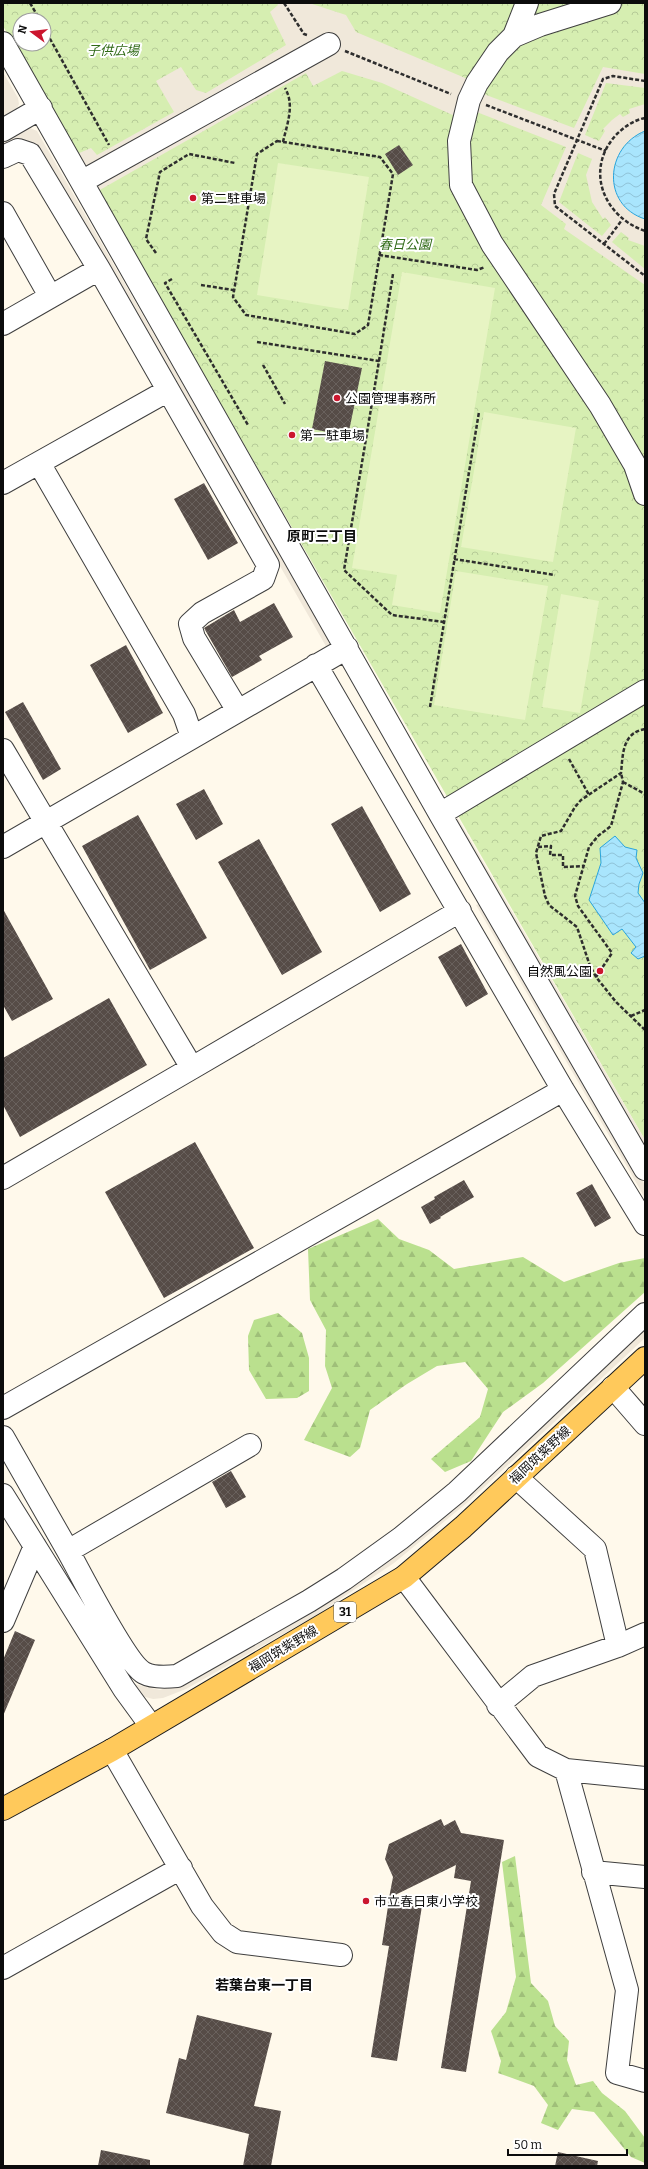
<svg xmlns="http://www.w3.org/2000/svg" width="648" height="2169" viewBox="0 0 648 2169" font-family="Bitter,'Noto Sans JP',serif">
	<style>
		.forest { fill: url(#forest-firs) }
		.park { fill: url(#park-crowns); fill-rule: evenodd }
		.pitch { fill: #e7f4c3 }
		.plaza { fill: #f0e8da; fill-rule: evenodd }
		.water { fill: url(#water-waves); stroke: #29a4dc }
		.building { fill: url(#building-cross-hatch) }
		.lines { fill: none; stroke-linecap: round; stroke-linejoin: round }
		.minor-casing { stroke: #3f3f3f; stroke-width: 24 }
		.major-casing { stroke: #1d1d1d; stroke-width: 24 }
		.path { stroke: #2e2e2e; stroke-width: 2.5; stroke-dasharray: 4 2; stroke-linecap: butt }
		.minor { stroke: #fff; stroke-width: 22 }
		.major { stroke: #ffc95b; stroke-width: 22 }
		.poi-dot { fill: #cb162e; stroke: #fff; stroke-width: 1.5 }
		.labels { text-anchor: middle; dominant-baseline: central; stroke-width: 4; stroke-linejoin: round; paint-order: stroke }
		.shield { fill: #fff; stroke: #555; stroke-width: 1 }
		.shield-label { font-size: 12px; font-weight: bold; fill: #0c0c0c }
		.park-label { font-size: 13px; font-style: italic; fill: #2f6a16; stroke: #fff }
		.poi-label { font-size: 13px; fill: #0c0c0c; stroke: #fff; text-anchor: start }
		.street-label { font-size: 13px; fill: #0c0c0c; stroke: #fff }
		.neighbourhood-label { font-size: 14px; font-weight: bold; fill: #0c0c0c; stroke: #fff }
	</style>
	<defs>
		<pattern id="forest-firs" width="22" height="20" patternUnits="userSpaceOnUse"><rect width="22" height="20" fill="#bae08e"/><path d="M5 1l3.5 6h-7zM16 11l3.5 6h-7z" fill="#9fbf79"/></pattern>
		<pattern id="park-crowns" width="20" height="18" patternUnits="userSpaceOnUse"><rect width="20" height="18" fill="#d6eeb1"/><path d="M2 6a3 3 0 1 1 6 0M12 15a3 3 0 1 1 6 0" fill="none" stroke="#b6cb97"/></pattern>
		<pattern id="water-waves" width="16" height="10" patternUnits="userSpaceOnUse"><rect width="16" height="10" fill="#a9e5fd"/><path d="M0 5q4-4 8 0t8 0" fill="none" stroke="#90c3d8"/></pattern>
		<pattern id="building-cross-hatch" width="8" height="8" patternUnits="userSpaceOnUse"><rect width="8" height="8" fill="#564c47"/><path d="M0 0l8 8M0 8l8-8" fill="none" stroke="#69615d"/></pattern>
	</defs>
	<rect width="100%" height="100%" fill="#fff9eb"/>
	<!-- forest -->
	<path class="forest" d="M378,1219l21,20 30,11 25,19 69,-12 41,25 55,-19 26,-5v34l-102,91 -40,29 -32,49 -26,11 -14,-13 49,-42 8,-28 -23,-27 -28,4 -30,18 -37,26 -10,38 -10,9 -46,-17 28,-52 -7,-22 1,-36 -16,-30 -2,-51z
		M278,1313l24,20 7,25v33l-12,7 -31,1 -17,-29 -1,-34 6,-16z
		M515,1856l16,127 17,18 7,25 14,15 -2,19 9,25 17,-4 9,12 23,18 20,27v25l-14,-6 -37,-45 -22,-3 -14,21 -17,-7 7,-18 -14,-19 -36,-13 3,-12 -10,-30 15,-19 10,-35 -14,-115z"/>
	<!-- park -->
	<path class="park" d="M3,3h642v1137l-642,-1114zM20,20h24v24h-24z"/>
	<!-- pitch -->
	<path class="pitch" d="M278,163l91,14 -21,133 -91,-15z
		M402,272l93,16 -55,325 -48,-8 5,-30 -45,-7z
		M484,412l92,16 -23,134 -92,-15z
		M456,571l92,15 -23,134 -91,-15z
		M561,594l38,7 -19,112 -38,-6z"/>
	<!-- plaza -->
	<path class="plaza" d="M277,3h32l37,12 10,17 114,48 -13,37 -75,-34 -40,-12 -29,15 -7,-13 -208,118 -21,-37 14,-6 6,7 77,-43 -18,-31 25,-14 15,23 10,3 80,-48 -16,-33 8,-7z
		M603,67l42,7v14l-39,-5 -21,52 14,6 6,-10 -2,-2 9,-9 8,-6 3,3 7,-4 -1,-4 16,-5v27l-7,3 -15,13 -9,19 26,52 5,1v27l-17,-6 1,-2 -8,-6 -9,10 33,27v16l-81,-56 2,-5 -25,-19 25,-58 -92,-36 7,-18 93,35zM578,153l14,6 -6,16 6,27 11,17 2,-2 6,8 -9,11 -43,-34z
		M3,72l15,26 1,6 -2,4 -14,11z
		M28,127l9,4 291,506 2,6 -3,5 -288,-502 -20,-6 -16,9v-8z
		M457,817l188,323v13l-191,-333z
		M479,904l166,281v13l-169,-293z
		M645,1327v11l-177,164 -74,61 -79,53 -129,73 -23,9 -10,1 -15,-4 -9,-12 31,7 22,-8 128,-73z"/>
	<!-- water -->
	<path class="water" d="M645,131v88c-44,-14 -40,-72 0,-88z
		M615,836l10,11 12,3 -1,8 7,15 -4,11 -1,9 7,10v53l-7,3 -7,-6 5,-6 -14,-18 -9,6 -24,-35 12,-37 -1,-15z"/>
	<!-- building -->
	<path class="building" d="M399,145l14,20 -15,10 -13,-21z
		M325,361l37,7 -14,68 -36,-7z
		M204,483l34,60 -30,17 -34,-61z
		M274,603l19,34 -34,19 3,4 -30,17 -28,-49 30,-18 6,12z
		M126,645l37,68 -35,20 -38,-68z
		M23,702l38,67 -18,11 -38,-68z
		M204,789l19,35 -27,16 -20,-36z
		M362,806l49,88 -31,18 -49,-88z
		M138,815l69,123 -57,32 -68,-124z
		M259,839l63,113 -40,23 -64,-113z
		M3,909l50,90 -41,22 -9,-16z
		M461,944l27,50 -22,13 -28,-50z
		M109,998l38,67 -127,72 -17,-32v-47z
		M195,1142l59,106 -90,50 -59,-106z
		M464,1180l10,17 -34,20 1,1 -11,6 -9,-17 14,-8 -1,-2z
		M592,1184l19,34 -16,9 -19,-34z
		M231,1471l15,26 -20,11 -14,-26z
		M15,1631l20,9 -32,76v-56z
		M441,1819l3,7 11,-6 6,13 43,7 -38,232 -25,-4 30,-187 -17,-3 2,-13 -67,33 4,-21 -8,-18 4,-15z
		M389,1900l33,6 -25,155 -26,-4 18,-111 -7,-1z
		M197,2015l75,18 -18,73 27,5 -10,55h-28l6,-32 -83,-21 13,-55 7,2z
		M101,2150l49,10v6h-52z
		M558,2152l40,9 -1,5h-42z"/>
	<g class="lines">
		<defs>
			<path id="minor" d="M527,3l-13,33 -16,16 -21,31 -8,17 -10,41 2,44 31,59 108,161 35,60 10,29
				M514,36l26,-11 70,-22
				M3,43l437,771 205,355
				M3,130l38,-22
				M3,157l15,-7 12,4 69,115 169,296 -5,14 -61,34 -12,11 4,14 44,73
				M90,177l239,-133
				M3,213l47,83
				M3,324l96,-55
				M39,463l145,251 8,23
				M3,483l164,-92
				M316,665l247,425 82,134
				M3,750l189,318 -189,110
				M440,814l205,-123
				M3,847l344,-199
				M192,1068l268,-157
				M613,1387l32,37
				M3,1408l560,-318
				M3,1437l65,114 182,-106
				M516,1477l79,72 23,97
				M3,1495l121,194 27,37
				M68,1551c13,23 58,113 76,122 9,5 23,4 33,3l132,-75 35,-22 57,-41 56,-46 188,-178
				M404,1577l134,179 28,14 79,8
				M3,1621l32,-75
				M498,1705l35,-29 85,-30 27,-12
				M112,1750l90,156 21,27 14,9 104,13
				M566,1770l61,220 -10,83 28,8
				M593,1872l52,5
				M3,1968l178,-100"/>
			<path id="major" d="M3,1809l109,-59 292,-173 59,-50 182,-169"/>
		</defs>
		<!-- minor casing -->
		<use href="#minor" class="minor-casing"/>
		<!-- major casing -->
		<use href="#major" class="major-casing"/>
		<!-- path -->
		<path class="path" d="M30,3l10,17
			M284,3l20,31 3,1
			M44,28l65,117
			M345,51l106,43
			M645,81l-32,-5 -10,3 -49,115 1,12 90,70
			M486,105l120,46
			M645,118c-11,2 -21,9 -29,17 -32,35 -12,82 29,96
			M277,141l103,16 13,17 -25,151 -13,9 -109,-19 -13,-18 24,-143z
			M283,142c4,-18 12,-37 2,-54
			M604,244l18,-24
			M156,253l-10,-14 14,-67 29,-18 46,9
			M379,255l98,15 8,-3
			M172,279l-7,4 83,142
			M201,285l32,5
			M257,342l122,19 -35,209 48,45 52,7
			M379,361l14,-87
			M263,365l22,39
			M454,559l101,16
			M430,707l49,-295
			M645,729c-23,4 -22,25 -24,44l-40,27 -6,7 -14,24 -20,5 -5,17 9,43 4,9 28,22 13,39 6,11 20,25 29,28
			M569,759l20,36
			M623,782l22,12
			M538,847l13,-1 -1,9h13v12l21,-1
			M596,977l16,-24 -34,-47 -3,-10 14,-49 9,-11 13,-10 12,-44 -2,-9
			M631,1016l14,-6"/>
		<!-- minor -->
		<use href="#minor" class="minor"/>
		<!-- major -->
		<use href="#major" class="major"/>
	</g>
	<!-- markers -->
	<g class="poi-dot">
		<circle cx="193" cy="198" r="4"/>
		<circle cx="337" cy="398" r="4"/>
		<circle cx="292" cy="435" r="4"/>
		<circle cx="600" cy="971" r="4"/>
		<circle cx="366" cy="1901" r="4"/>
	</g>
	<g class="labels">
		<!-- shield labels -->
		<rect class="shield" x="334" y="1602" width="22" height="20" rx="3"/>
		<g class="shield-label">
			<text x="345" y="1612">31</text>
		</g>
		<!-- park labels -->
		<g class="park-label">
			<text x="113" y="50">子供広場</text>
			<text x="405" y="244">春日公園</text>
		</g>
		<!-- poi labels -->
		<g class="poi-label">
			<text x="201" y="198">第二駐車場</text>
			<text x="345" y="398">公園管理事務所</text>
			<text x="300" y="435">第一駐車場</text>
			<text x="592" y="971" text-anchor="end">自然風公園</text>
			<text x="374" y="1901">市立春日東小学校</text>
		</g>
		<!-- street labels -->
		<g class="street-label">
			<text transform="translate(540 1455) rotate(-43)">福岡筑紫野線</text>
			<text transform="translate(283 1649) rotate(-31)">福岡筑紫野線</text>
		</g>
		<!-- neighbourhood labels -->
		<g class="neighbourhood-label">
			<text x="322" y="536">原町三丁目</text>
			<text x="264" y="1985">若葉台東一丁目</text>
		</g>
	</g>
	<!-- border -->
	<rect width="648" height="2169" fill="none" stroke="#0c0c0c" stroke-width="8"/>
	<!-- north arrow -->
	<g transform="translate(32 32) rotate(285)"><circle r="19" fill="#ffffff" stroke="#9e9e9e"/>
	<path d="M0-3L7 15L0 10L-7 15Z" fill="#cb162e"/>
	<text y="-6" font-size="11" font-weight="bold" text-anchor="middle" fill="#0c0c0c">N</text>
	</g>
	<!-- scale -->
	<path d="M508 2149v6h119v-6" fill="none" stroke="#0c0c0c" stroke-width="2"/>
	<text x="514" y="2149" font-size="12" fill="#0c0c0c" stroke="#ffffff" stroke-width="3" paint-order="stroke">50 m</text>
</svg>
